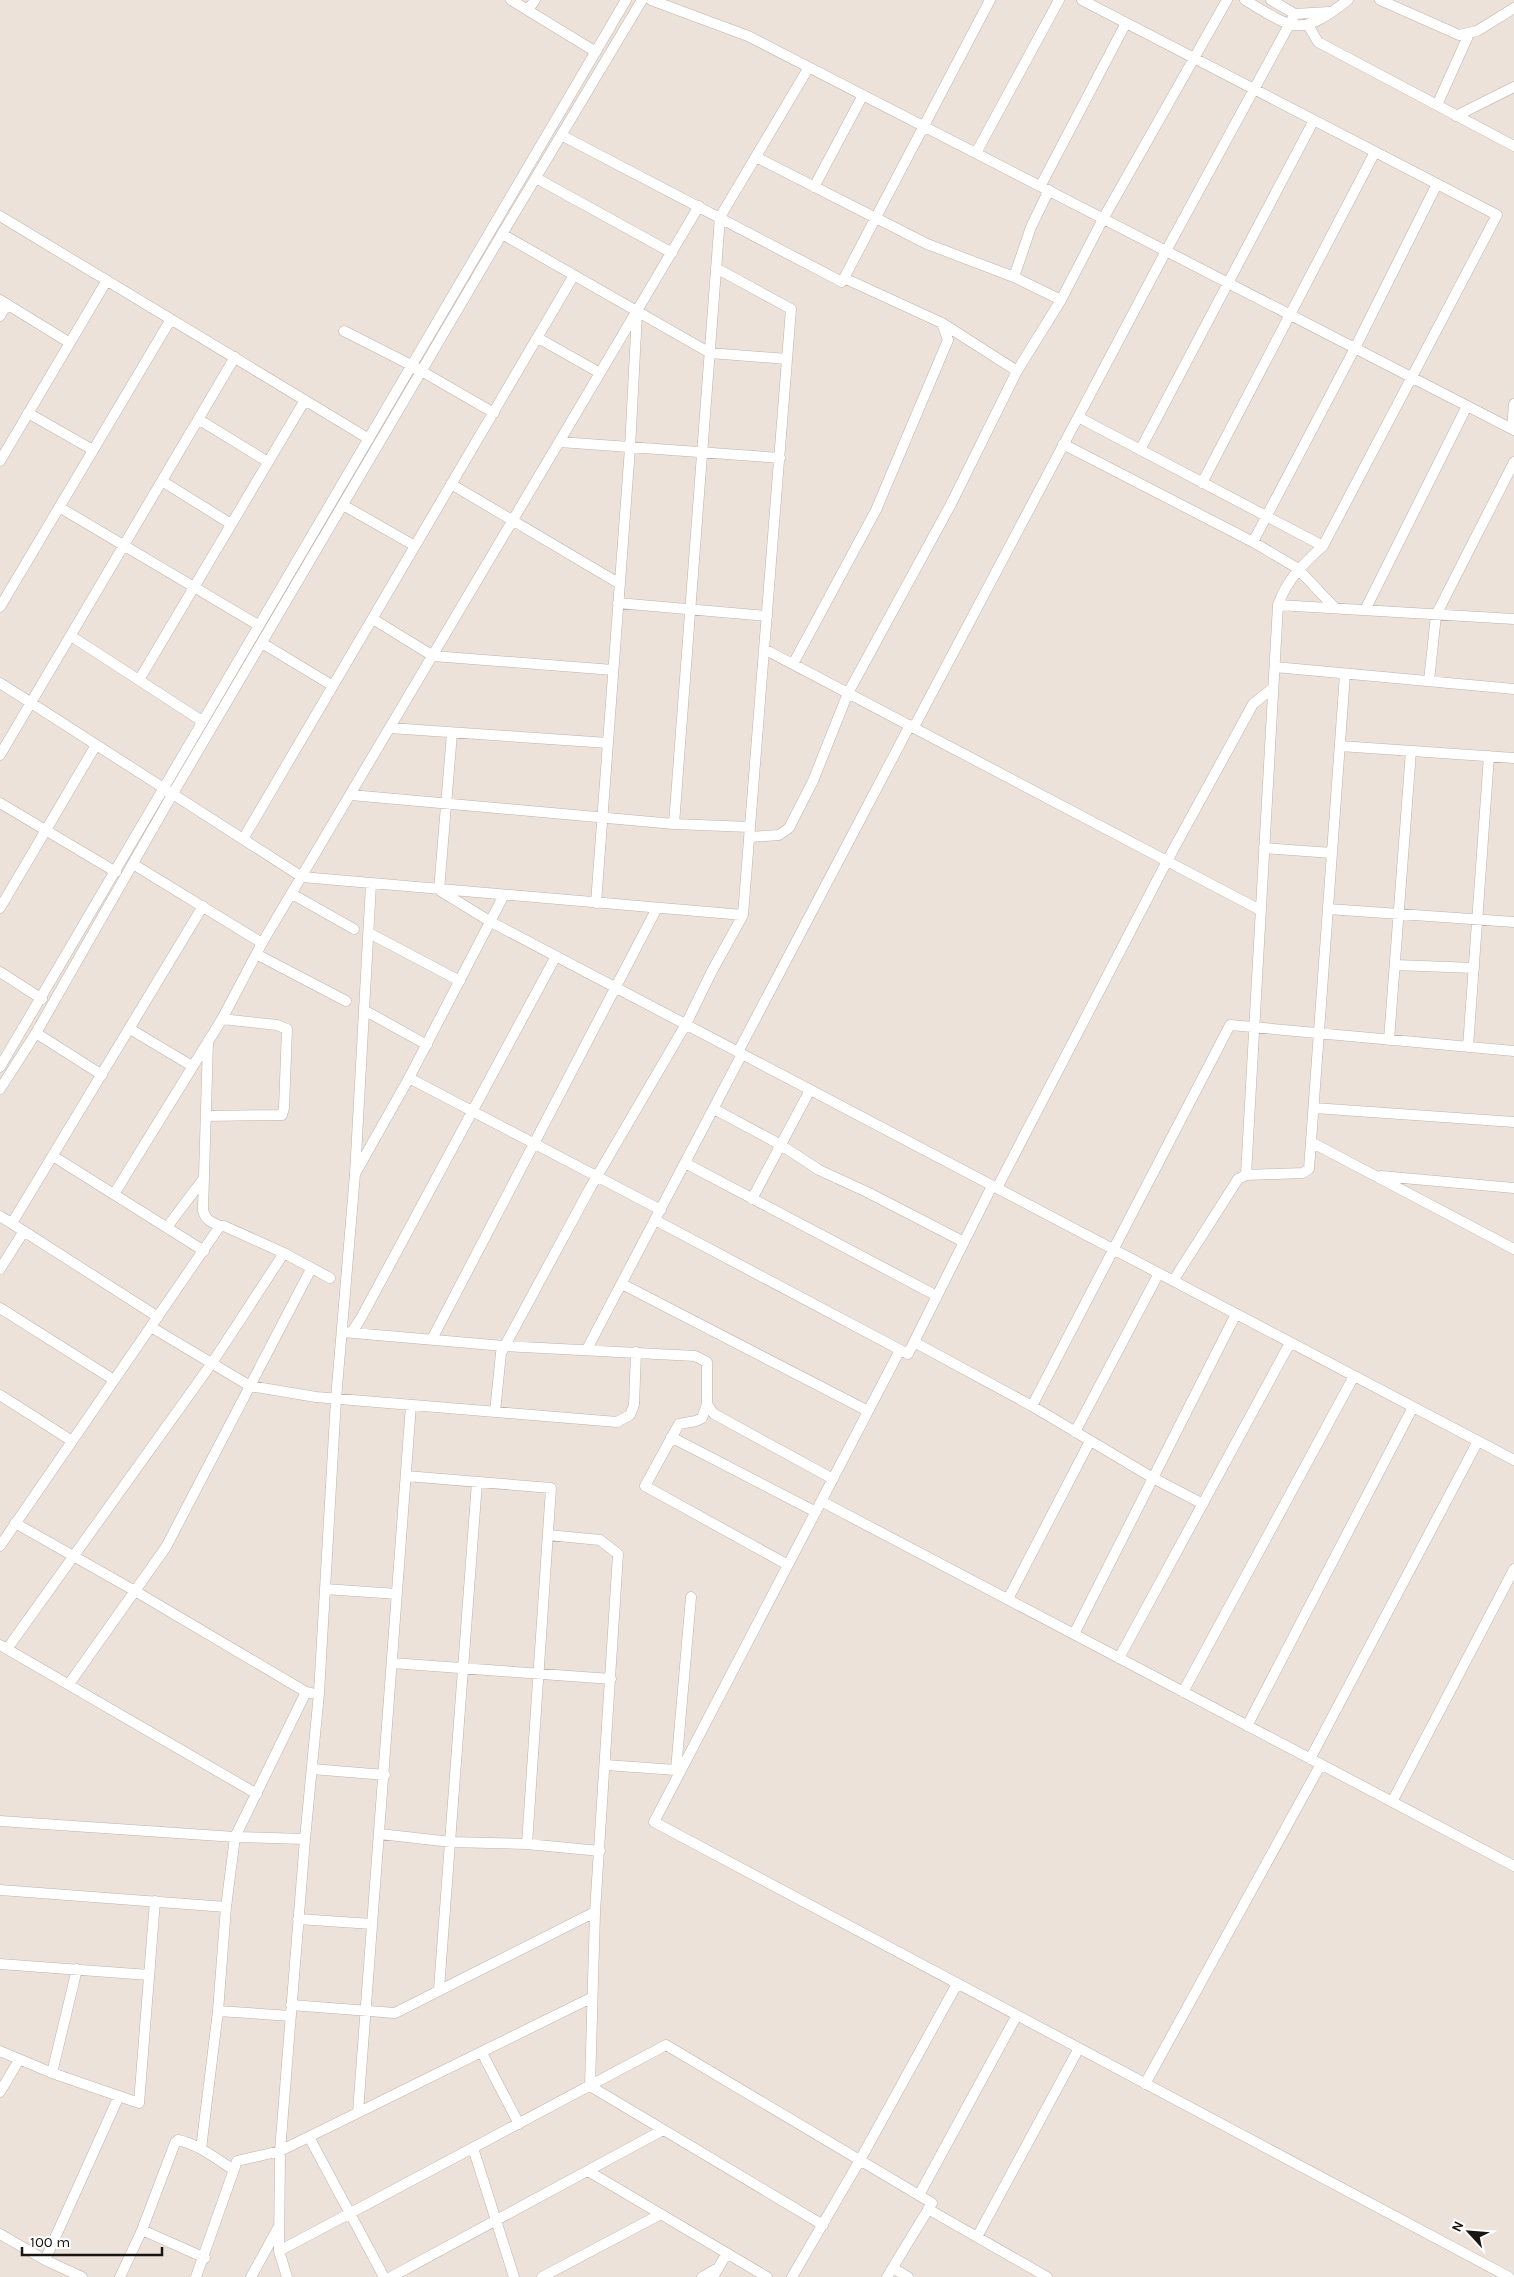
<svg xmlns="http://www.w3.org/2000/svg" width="1514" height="2277" viewBox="0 0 1514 2277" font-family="Karla,sans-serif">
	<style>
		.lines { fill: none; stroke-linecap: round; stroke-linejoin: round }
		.minor-casing { stroke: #bdb3ac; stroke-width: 11 }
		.minor { stroke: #fff; stroke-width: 10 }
	</style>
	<rect width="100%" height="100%" fill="#ece2da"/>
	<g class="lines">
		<defs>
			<path id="minor" d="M511,0l85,52
				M651,0l97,36 766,394
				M1082,0l415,215 -174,331c-20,18 -36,33 -45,59l-32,570
				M1245,0c49,29 54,38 103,0
				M1271,0l24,14 34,-2
				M1380,0l79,35 18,-4 37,-23
				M528,10l7,-10
				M1308,25l10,17 196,104
				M1437,105l32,-71
				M1456,116l58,-29
				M561,135l281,147 148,-282
				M976,153l83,-153
				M756,157l171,87 87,33 47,23
				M536,178l136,75
				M1041,185l85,-162
				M814,187l49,-92
				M0,216l369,223
				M502,234l208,119 77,6
				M1014,277l17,-50 18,-37
				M0,300l70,43
				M0,316l7,-12
				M942,323l75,48
				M344,331l67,34 83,48
				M538,338l62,35
				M28,413l65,37
				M1078,417l245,129
				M198,419l70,43
				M1512,429l2,-25
				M560,442l220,16
				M1063,444l190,98 44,26 38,40
				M1140,450l174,-330
				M0,461l107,-181
				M162,481l69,43
				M1202,483l173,-331
				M451,484l169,100
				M343,505l72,41
				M59,507l199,118
				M1253,542l102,-194 82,-164
				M618,603l149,13
				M1278,605l236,14
				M0,607l171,-288
				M1365,610l102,-204
				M373,619l60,37 180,14
				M71,636l131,85
				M262,643l71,43
				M764,649l496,261
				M793,664l83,-154 72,-170 -6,-17 -98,-45
				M1275,667l239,22
				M139,680l166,-280
				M1429,681l7,-66 78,-153
				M0,683l302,194 441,38
				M914,727l252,-476 129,-237
				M390,728l218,15
				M452,733l-13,157 52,32 1023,538
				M1340,746l174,12
				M0,755l235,-398
				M351,795l323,29 76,3
				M0,803l116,69
				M674,824l46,-607 89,-150
				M749,837l30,-2 10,-7 24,-47 35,-88 103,-189 66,-133 44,-71 42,-81 124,-219
				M243,839l331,-564
				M1264,848l68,5
				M133,864l129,79
				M292,894l62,35
				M596,903l34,-455 7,-135
				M0,908l96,-163
				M1328,909l186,13
				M369,933l91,48
				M256,954l90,47
				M1395,965l79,3
				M0,972l42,27
				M364,1010l63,35
				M130,1029l62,37
				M36,1033l66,42
				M1389,1040l22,-289
				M208,1041l-5,169c2,10 8,12 17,16
				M1468,1047l21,-291
				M738,1052l172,-327
				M0,1067l626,-1067
				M409,1078l252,132
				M0,1089l36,-56 136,-238 330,-561 140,-234
				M1314,1108l200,14
				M714,1109l67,36 38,25 48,22 97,50
				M206,1116l76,-1 2,-7 3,-79 -10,-4 -55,-6
				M1311,1142l203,107
				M53,1156l151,95
				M685,1163l252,133
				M356,1172l53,-94 95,-183
				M1381,1176l133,12
				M997,1188l170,-327 86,-157 20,-16
				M114,1194l108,-175 40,-76 437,-737
				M752,1199l58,-109
				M0,1216l158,101
				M655,1220l253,134 84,-168
				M12,1223l191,-317
				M167,1227l37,-49
				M0,1269l24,-38
				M1173,1281l65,-102 8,-4 57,-2 6,-4 36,-495
				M622,1284l246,127
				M0,1308l114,72
				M151,1327l99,59 66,11 301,25 13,-7 4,-10 2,-53
				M342,1332l162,14 191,10 12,6v42l7,10 119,65
				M352,1332l9,-14 195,-362
				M432,1339l225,-431
				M914,1342l118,64 121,72 50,26
				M587,1349l155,-295
				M900,1350l-246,472 855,455
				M0,1395l72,46
				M707,1404l-5,14 -6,3 -17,3 -34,62 143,79
				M1032,1406l198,-381 284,26
				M495,1412l6,-59 88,-163 97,-166 26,-53 31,-56 48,-606 -75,-41
				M1075,1432l84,-159
				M671,1437l145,75
				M406,1476l145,12 -24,356
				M821,1501l693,365
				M15,1523l120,68 171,101 5,1
				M548,1535l52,5 18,14 -23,358 -5,174 233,139
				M0,1546l220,-320h4l60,27 46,25
				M325,1589l72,5
				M1008,1599l82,-158
				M1074,1634l162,-320
				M0,1645l257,149
				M7,1649l205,-286 72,-110
				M1119,1658l171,-315
				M392,1663l219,16
				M69,1684l97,-137 145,-278
				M1183,1692l171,-316
				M1247,1726l166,-319
				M1310,1759l168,-318
				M606,1765l70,5 15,-173
				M312,1769l73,6
				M1392,1802l122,-233
				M0,1821l235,16 70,2
				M380,1834l71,8 76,2 73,7
				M0,1890l226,17
				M298,1919l74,5
				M0,1964l149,11
				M439,1989l38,-507
				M291,2005l104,8 200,-101
				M218,2011l73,5
				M0,2051l52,22 87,30 16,-202
				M482,2053l37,71
				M52,2073l25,-104
				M1145,2084l176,-320
				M0,2092l19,-32
				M358,2112l53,-707
				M309,2137l75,140
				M473,2148l41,129
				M201,2149l17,-138 8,-104 9,-70 71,-145
				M588,2171l179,106
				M919,2195l98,-180
				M928,2209l119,68
				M142,2230l63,28
				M0,2234l45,26 74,-164
				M977,2237l102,-189
				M279,2251l387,-206 266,158 -45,74
				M45,2260l37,17
				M893,2268l15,9
				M120,2277l22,-47 33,-87 3,-3c20,4 38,19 56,30
				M196,2277l41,-116 43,-10 311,-153
				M251,2277l27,-49
				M287,2277l-8,-26 1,-100 25,-312 14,-146 17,-294 19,-225 16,-290
				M391,2277l272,-147
				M542,2277l119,-63
				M702,2277l16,-9
				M713,2277l14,-24
				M792,2277l68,-117 97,-176"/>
		</defs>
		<!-- minor casing -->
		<use href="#minor" class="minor-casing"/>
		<!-- minor -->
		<use href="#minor" class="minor"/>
	</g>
	<!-- north arrow -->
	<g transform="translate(1469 2232) rotate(296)" stroke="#ffffff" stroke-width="4" paint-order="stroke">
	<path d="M0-4L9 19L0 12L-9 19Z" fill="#191613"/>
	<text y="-8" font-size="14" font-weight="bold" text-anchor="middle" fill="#191613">N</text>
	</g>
	<!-- scale -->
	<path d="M22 2247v8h140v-8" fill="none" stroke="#191613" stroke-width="2.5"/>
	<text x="30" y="2247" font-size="15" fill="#191613" stroke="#ffffff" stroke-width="4" paint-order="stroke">100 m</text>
</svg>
